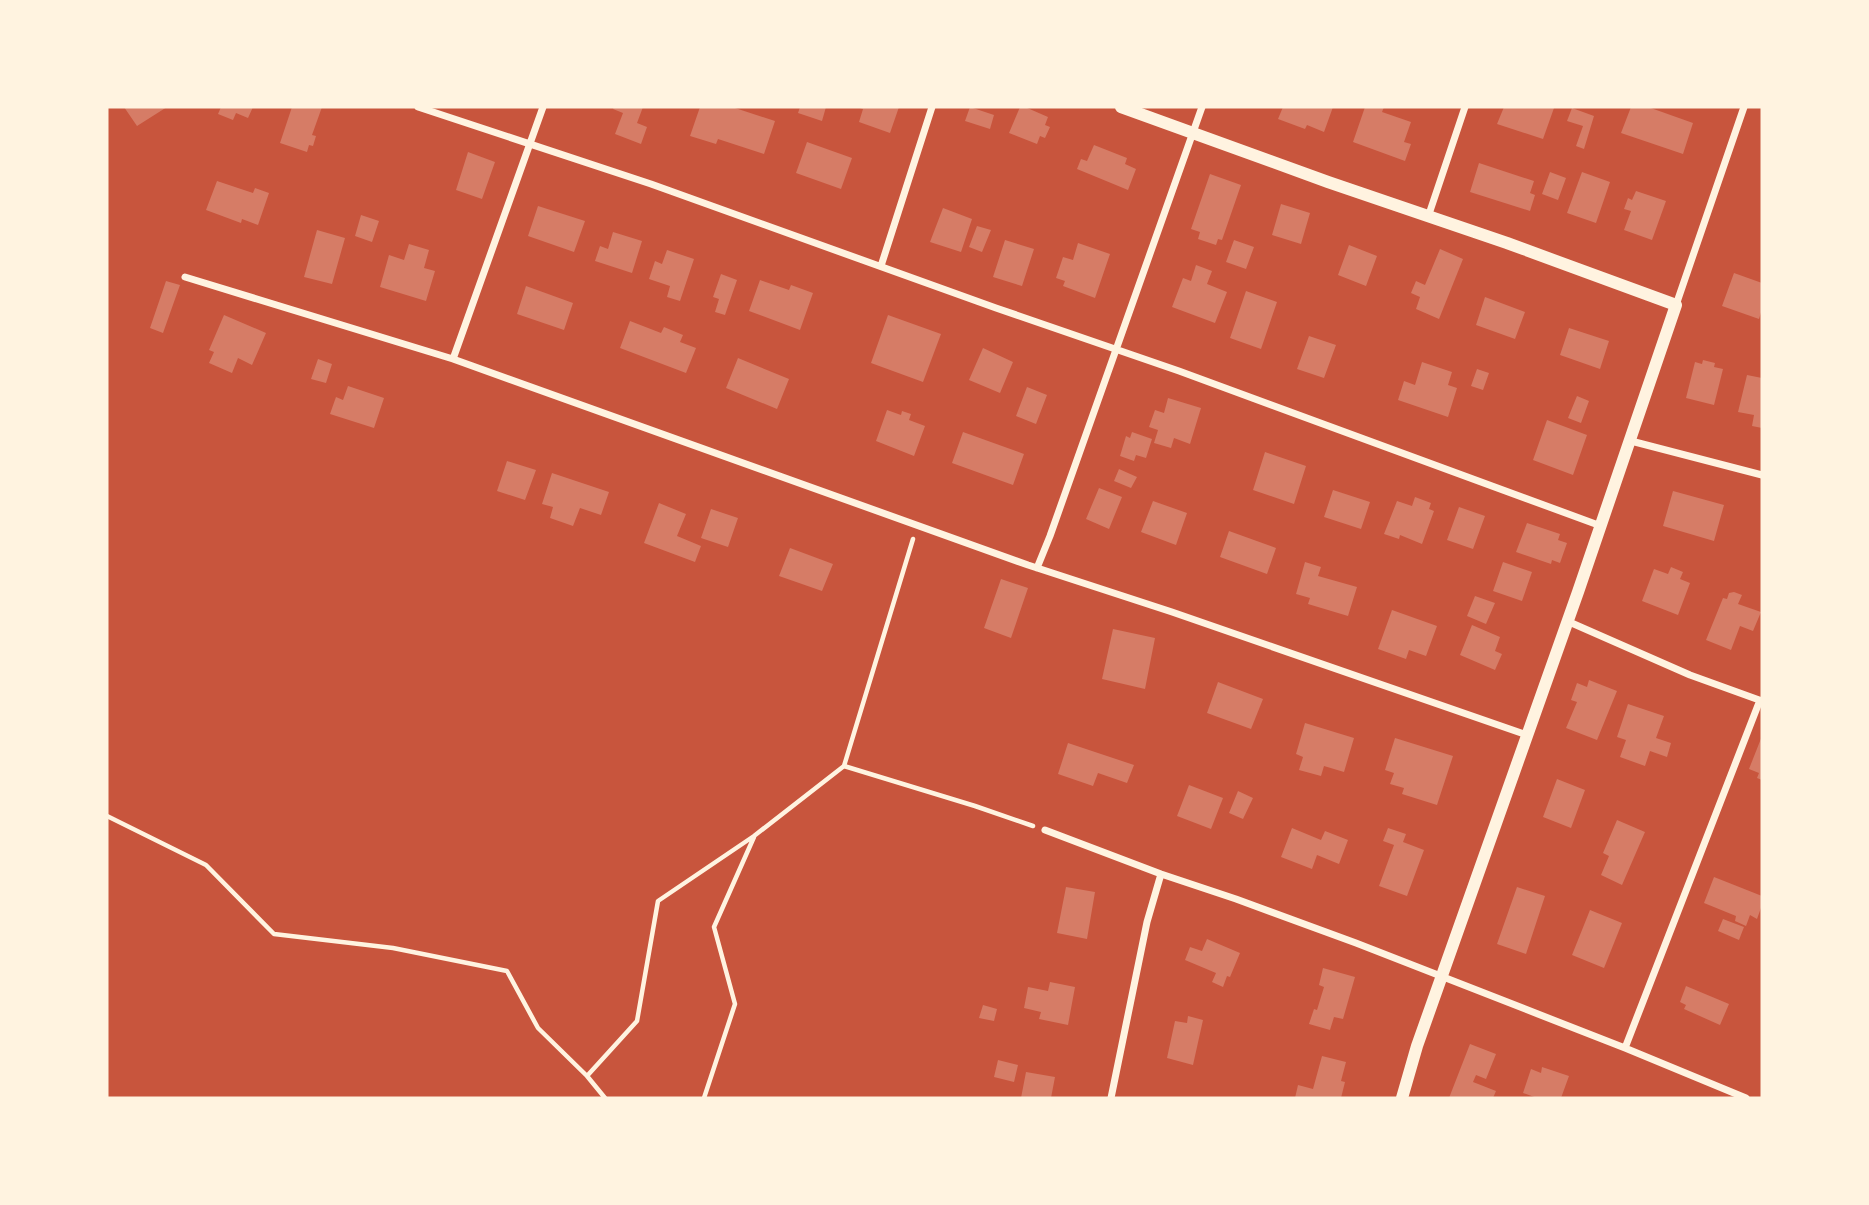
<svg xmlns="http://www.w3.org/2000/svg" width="1869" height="1205" viewBox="0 0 1869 1205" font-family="'Source Sans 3',sans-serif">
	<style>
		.building { fill: #d67c66 }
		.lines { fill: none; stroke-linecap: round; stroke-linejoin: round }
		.path { stroke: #fff3e0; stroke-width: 4.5 }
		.minor { stroke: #fff3e0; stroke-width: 7 }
		.tertiary { stroke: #fff3e0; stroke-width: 12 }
	</style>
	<rect width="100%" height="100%" fill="#c8553d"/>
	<!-- building -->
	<path class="building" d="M124,107h43l-30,19z
		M221,107h32l-5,11 -12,-5 -3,7 -15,-6z
		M292,107h30l-10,28 4,1 -3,10 -4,-1 -2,7 -27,-9z
		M614,107h29l-6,16 10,4 -6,17 -26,-10 8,-21 -10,-4z
		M700,107h32l43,14 -11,33 -46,-15 -2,5 -26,-8z
		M800,107h26l-4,14 -24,-8z
		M857,107h42l-9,26 -31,-11 4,-13z
		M970,107l24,8 -4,14 -25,-8z
		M1020,107h5l23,10 -3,8 5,2 -5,11 -5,-2 -3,8 -28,-11z
		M1283,107h50l-9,25 -17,-7 -2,4 -27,-10z
		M1365,107h19l-2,5 29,10 -7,20 7,2 -6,17 -52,-19z
		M1504,107h45l5,1 -11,31 -46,-15z
		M1631,107h17l45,16 -10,31 -62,-21z
		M1572,108l22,8 -10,33 -8,-3 7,-20 -16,-5z
		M807,142l45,16 -11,31 -45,-16z
		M1094,145l33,13 -2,6 11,5 -8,21 -51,-21 4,-10 6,2z
		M468,152l27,10 -13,37 -26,-9z
		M1479,163l55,18 -4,12 5,2 -5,16 -60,-19z
		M1550,172l16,6 -8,22 -16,-6z
		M1582,172l28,10 -14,41 -29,-10z
		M1210,174l31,11 -19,55 -4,-1 -2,6 -18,-6 2,-7 -9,-3z
		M217,181l36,12 2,-5 14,5 -11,32 -16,-6 -1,4 -35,-13z
		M1636,191l30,10 -14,39 -28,-10 7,-19 -7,-2 4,-11 4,2z
		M1281,204l29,9 -9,31 -29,-9z
		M538,206l47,15 -11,31 -46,-16z
		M943,208l29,11 -11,33 -31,-10z
		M361,215l18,6 -7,21 -17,-6z
		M977,226l14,4 -9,22 -13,-5z
		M317,230l28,8 -13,46 -28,-7z
		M613,232l29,9 -10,32 -37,-12 5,-15 8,3z
		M1005,240l29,9 -12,37 -29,-9z
		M1234,240l20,7 -8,22 -20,-7z
		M1078,243l32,11 -15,44 -32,-12 2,-5 -9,-3 7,-21 10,3z
		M409,244l20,6 -5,18 11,3 -9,30 -46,-14 9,-32 15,5z
		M1349,245l28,11 -11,30 -28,-11z
		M1440,249l23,10 -24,60 -23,-10 4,-12 -9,-4 5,-12 9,4z
		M667,250l27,9 -14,42 -13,-4 3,-11 -21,-7 6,-18 7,3z
		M1196,265l16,6 -5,13 20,8 -12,31 -43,-16 11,-29 8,3z
		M1734,273l28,10v26l-3,10 -37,-13z
		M721,274l16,6 -12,35 -10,-3 4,-13 -6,-2z
		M760,280l29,10 2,-5 22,8 -13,37 -51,-19z
		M166,281l14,4 -17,48 -13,-5z
		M526,286l47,17 -9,27 -47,-16z
		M1246,291l31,11 -16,47 -31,-11z
		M1485,297l40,15 -10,27 -39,-14z
		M224,315l42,18 -14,32 -14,-7 -6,15 -23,-10 5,-11 -5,-2z
		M888,315l53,19 -18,48 -52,-19z
		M630,321l31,12 3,-6 19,8 -3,7 16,6 -10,25 -66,-25z
		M1569,328l40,13 -9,28 -40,-14z
		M1309,336l27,9 -12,33 -27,-9z
		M983,348l30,14 -13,31 -31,-13z
		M738,358l51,21 -12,30 -51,-21z
		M318,359l14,5 -6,19 -15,-4z
		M1703,360l12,3 -1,4 9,2 -9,36 -28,-7 9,-36 7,2z
		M1422,362l30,10 -4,13 9,3 -9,29 -50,-17 6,-19 11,4z
		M1477,369l12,4 -6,17 -12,-4z
		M1747,375l15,3v50l-10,-2 2,-11 -16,-3z
		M348,386l36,12 -10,30 -44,-14 6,-17 7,3z
		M1027,387l20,8 -11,29 -20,-8z
		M1577,396l12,5 -8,22 -13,-5z
		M1168,398l33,10 -11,36 -16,-6 -3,10 -17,-5 4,-13 -9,-3 6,-17 9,3z
		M887,410l14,5 1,-4 9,3 -2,6 16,6 -11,30 -38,-15z
		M1547,420l40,15 -14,40 -40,-15z
		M963,432l61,22 -11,31 -61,-22z
		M1132,432l20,7 -6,19 -10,-3 -2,6 -14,-5 6,-20 4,2z
		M1265,452l41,14 -12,38 -41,-14z
		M507,461l29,9 -11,30 -28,-9z
		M1119,469l18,8 -6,11 -17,-7z
		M552,473l57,19 -8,23 -21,-7 -7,18 -23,-8 3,-11 -11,-3z
		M1099,488l23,9 -13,32 -23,-10z
		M1333,490l37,12 -9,27 -37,-12z
		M1673,491l51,14 -10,36 -51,-15z
		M1415,497l16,6 -2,6 5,2 -12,33 -22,-9 -1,4 -15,-5 13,-33 15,5z
		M1153,501l34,12 -11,32 -35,-13z
		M659,503l27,11 -9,22 24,10 -6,16 -51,-19z
		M1459,507l26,9 -12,33 -26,-9z
		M711,509l27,9 -10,29 -27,-9z
		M1527,523l33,11 -2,6 9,3 -7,20 -8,-3 -1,4 -35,-12z
		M1229,531l47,17 -9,26 -47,-17z
		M790,548l43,16 -11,27 -43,-15z
		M1305,562l16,5 -3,9 39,11 -9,29 -40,-12 2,-6 -14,-4z
		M1503,562l29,10 -10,29 -29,-10z
		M1671,567l12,5 -3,7 10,4 -12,32 -36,-14 12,-32 14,5z
		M1001,579l27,9 -17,50 -27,-10z
		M1734,592l8,3 -4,9 23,8 -8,19 -13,-5 -9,24 -25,-10 17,-42 4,1 2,-6z
		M1475,596l20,7 -9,21 -19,-8z
		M1392,610l45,16 -11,30 -17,-6 -3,9 -28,-10z
		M1472,625l28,12 -5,14 7,3 -7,16 -35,-15z
		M1113,629l42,9 -10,51 -43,-10z
		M1589,680l28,11 -20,49 -31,-12 11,-26 -6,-2 6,-17 10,4z
		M1218,682l45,17 -12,30 -44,-16z
		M1628,704l36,12 -8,22 15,5 -4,14 -17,-6 -5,15 -25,-9 6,-17 -9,-3z
		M1305,723l49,15 -10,34 -20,-6 -3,10 -22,-6 4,-13 -7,-3z
		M1762,736v44l-5,-2 2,-5 -10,-4z
		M1395,738l58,18 -16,49 -35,-11 2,-6 -14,-4 4,-11 -9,-3z
		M1068,743l66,22 -7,18 -29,-10 -5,13 -35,-12z
		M1557,779l28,11 -14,38 -28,-11z
		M1189,785l34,13 -12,31 -34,-13z
		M1238,791l15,7 -10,21 -14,-6z
		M1617,820l28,12 -23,53 -21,-10 8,-19 -6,-3z
		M1292,828l29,12 4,-9 23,9 -9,24 -22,-9 -5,14 -31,-12z
		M1388,828l18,6 -3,8 21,8 -17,46 -28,-10 15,-41 -11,-4z
		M1714,877l48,19v9l-5,14 -7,-4 -4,11 -11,-5 1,-5 -32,-13z
		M1066,887l29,5 -8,47 -30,-6z
		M1517,887l28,9 -19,58 -29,-10z
		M1590,910l32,13 -18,45 -32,-13z
		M1723,919l21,8 -5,13 -21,-9z
		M1207,939l33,14 -10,24 -3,-1 -4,11 -11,-5 4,-9 -31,-13 5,-13 12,4z
		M1323,968l32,9 -12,42 -9,-2 -4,13 -21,-6 5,-15 3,1 7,-23 -5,-2z
		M1050,982l25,5 -7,38 -29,-6 2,-7 -17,-4 4,-21 20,4z
		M1686,986l43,18 -9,21 -36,-16 2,-4 -6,-3z
		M983,1005l14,4 -3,12 -15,-3z
		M1188,1016l15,4 -10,45 -26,-7 8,-37 12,2z
		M1470,1044l26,10 -10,25 -10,-4 -3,7 23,9 -3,7h-44z
		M1322,1056l24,6 -5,19 4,1 -4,16h-46l3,-13 15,4z
		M998,1060l20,5 -4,17 -20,-5z
		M1542,1067l27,9 -8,22h-24l-14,-5 8,-24 10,4z
		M1026,1072l29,5 -4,21h-30z"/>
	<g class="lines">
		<!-- path -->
		<path class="path" d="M844,766l131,40 58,20
			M107,816l99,49 68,69 119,14 114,23 31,57 49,48 50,-55 21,-120 96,-65 90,-70 69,-227
			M587,1076l18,22
			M704,1098l31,-94 -21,-77 40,-90"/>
		<!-- minor -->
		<path class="minor" d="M418,107l233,77 345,124 183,63 422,155
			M1428,217l37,-110
			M881,266l51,-159
			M185,277l268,82 575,206 144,47 355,123
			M1676,305l68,-198
			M453,359l90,-252
			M1631,441l131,34
			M1037,568l13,-32 152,-429
			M1567,621l123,54 72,26
			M1045,830l116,44 75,25 120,44 269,105 121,50
			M1625,1048l135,-348
			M1111,1098l36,-176 14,-48"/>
		<!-- tertiary -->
		<path class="tertiary" d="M1121,107l207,75 179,61 169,62 -98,287 -161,454 -15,52"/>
	</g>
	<!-- border -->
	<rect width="1869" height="1205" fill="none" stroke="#fff3e0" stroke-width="217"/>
</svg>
